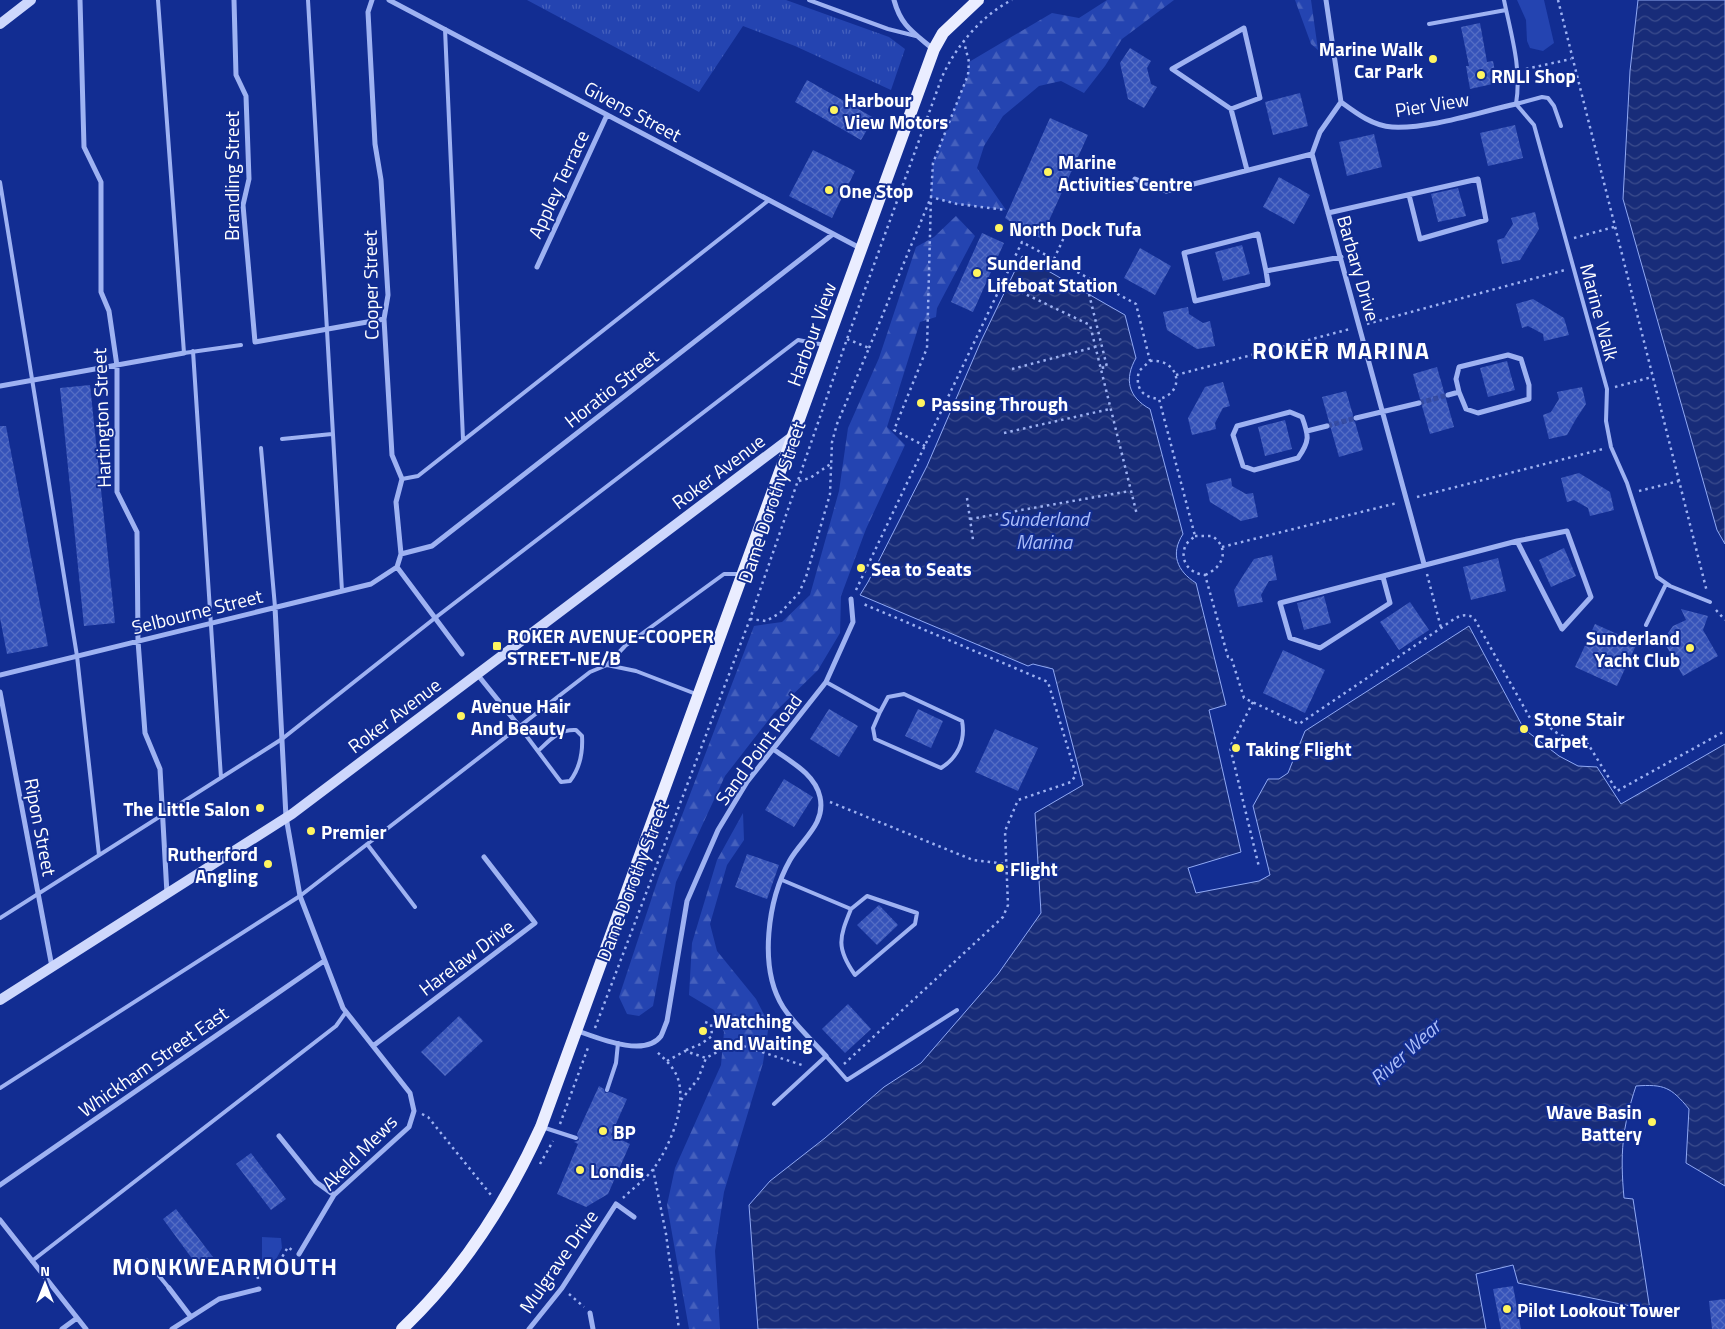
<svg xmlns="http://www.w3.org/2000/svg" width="1725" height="1329" viewBox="0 0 1725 1329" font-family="'Titillium Web',sans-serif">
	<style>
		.grass { fill: url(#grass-tufts) }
		.forest { fill: url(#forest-firs) }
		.green { fill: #2444b1 }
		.water { fill: url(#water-waves); stroke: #90a9f5 }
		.building { fill: url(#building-cross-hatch) }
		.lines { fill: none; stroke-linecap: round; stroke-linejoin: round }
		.street-tunnel { stroke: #364ca2; stroke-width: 5; stroke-dasharray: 5 2.5; stroke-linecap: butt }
		.path { stroke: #9eb2f2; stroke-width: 2.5; stroke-dasharray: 2.5 4; stroke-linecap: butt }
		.lane { stroke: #9eb2f2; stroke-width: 4 }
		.street { stroke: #9eb2f2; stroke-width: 5 }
		.secondary { stroke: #cdd7fc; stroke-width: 10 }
		.primary { stroke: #eaedff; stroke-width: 12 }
		.poi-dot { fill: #fff560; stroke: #122d92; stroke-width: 2 }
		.labels { text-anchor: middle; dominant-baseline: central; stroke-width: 4; stroke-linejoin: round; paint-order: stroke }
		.poi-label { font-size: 19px; font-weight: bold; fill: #fff; stroke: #122d92; text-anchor: start }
		.street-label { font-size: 19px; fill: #fff; stroke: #122d92 }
		.water-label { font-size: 20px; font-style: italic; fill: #abbdf9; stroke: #122d92 }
		.district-label { font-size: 24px; font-weight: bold; letter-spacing: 1px; fill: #fff; stroke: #122d92 }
	</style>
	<defs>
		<pattern id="grass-tufts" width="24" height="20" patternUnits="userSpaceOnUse" patternTransform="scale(1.25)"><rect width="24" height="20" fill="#2444b1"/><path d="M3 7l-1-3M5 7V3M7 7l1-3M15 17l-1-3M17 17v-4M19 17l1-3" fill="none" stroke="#4560bd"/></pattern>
		<pattern id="forest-firs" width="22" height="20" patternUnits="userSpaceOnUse" patternTransform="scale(1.25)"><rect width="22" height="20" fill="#2444b1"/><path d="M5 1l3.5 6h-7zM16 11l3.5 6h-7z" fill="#4560bd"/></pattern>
		<pattern id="water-waves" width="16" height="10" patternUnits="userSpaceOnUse" patternTransform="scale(1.25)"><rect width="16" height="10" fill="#182c79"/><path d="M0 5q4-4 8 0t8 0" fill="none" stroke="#3b4c8d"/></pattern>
		<pattern id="building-cross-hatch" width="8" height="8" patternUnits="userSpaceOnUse" patternTransform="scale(1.25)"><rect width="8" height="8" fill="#3653b9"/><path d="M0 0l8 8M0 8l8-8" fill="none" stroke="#546dc4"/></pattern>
	</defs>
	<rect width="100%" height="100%" fill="#122d92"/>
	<!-- grass -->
	<path class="grass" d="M527,0h259l103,37 16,12 -14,41 -96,-44 -52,-20 -44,66z"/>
	<!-- forest -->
	<path class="forest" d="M1107,0h67l-52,39 -17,27 -21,27 -23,-12 -22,5 -36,30 -19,30 -7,22 29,42 -49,-6 -26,-7 2,-34 35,-88 1,-13 83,-49 27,5z
		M1295,0h16l7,50 -7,-6z
		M956,216l19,20 -38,72 -1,9 -16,5 -33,105 18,18 -39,84 -25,67 -1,37 -22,37 -44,43 -49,63 -49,106 -23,124 -14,10 -12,-2 -8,-17 40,-121 95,-250 28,-4 28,-27 29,-104 9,-63 31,-70 37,-111 18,-10z
		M743,813l1,27 -17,25 -17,59 7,27 39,48 13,25 -6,39 -39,129 -9,59 5,78h-31l-22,-124 8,-37 46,-103 3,-33 -10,-22 -25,-15 3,-52 25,-83z"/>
	<!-- green -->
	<path class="green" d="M1517,0h27l10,43 -11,8 -13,-3 -3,-7 -1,-21z
		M262,1237l19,1 1,10 -10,19h-10z"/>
	<!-- water -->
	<path class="water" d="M1638,0h87v544l-8,-14 -94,-331 7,-128z
		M1022,256l103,59 11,43c-12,21 -8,39 14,51l33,125c-13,20 -6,37 13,49l30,122 -17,5 32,142 -53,16 8,25 63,-12 11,-6 -17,-69 15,-27h11l9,-6 17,-42 164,-105 55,103 35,27 19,10 19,1 24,37 104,-60v442l-39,-23 3,-54c-18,-22 -25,-25 -53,-23 -14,42 -16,68 -12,112l9,1 17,111 -132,-27 -5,-18 -37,9 10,55h-728l-9,-124 21,-24 55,-43 59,-51 37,-24 77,-89 43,-61 -6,-100 48,-28 -30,-116 -20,-5 -5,2 -168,-71 8,-13 59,-116 54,-125z"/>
	<!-- building -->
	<path class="building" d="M1480,23l7,39 6,-1 4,22 -27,6 -4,-23h3l-8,-39z
		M1130,48l21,13 -4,7 4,16 6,3 -13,21 -16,-9 -8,-36z
		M807,80l67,38 -13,22 -66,-38z
		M1300,93l8,33 -35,9 -8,-33z
		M1050,118l38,17 -47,103 -14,-5 -22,-15z
		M1515,125l8,33 -35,8 -8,-33z
		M1374,134l8,33 -35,9 -8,-34z
		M813,150l42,21 -23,47 -43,-22z
		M1279,177l31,18 -16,29 -31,-17z
		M1458,188l8,28 -28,6 -7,-28z
		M1535,212l4,17 -19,31 -18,4 -5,-24 7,-2 9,-14 -2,-6z
		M982,233l22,10 -31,69 -22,-10z
		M1242,245l8,29 -27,7 -8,-29z
		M1140,248l31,18 -16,29 -31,-17z
		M1533,299l31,19 5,17 -25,6 -1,-7 -15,-8 -6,2 -6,-24z
		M1188,307l1,7 14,9 7,-2 5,25 -18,3 -30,-19 -4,-18z
		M1507,361l8,29 -27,7 -8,-29z
		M1437,367l17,60 -24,7 -8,-28 1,-4 -3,-3 -7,-25z
		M1223,382l7,24 -7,2 -8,15 1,6 -24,6 -4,-17 17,-31z
		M90,385l25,238 -31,3 -24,-238z
		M1582,387l4,17 -10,15 -9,16 -18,4 -6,-24 8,-3 8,-13 -2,-7z
		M1346,391l7,24 -1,4 3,3 8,28 -24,7 -17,-60z
		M1285,420l7,29 -27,7 -7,-29z
		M0,426h6l42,220 -41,8 -7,-36z
		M1579,473l31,19 4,18 -24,6 -2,-8 -14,-8 -7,2 -6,-24z
		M1231,478l1,8 14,8 7,-1 5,24 -17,4 -31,-19 -4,-18z
		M1564,548l12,28 -25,11 -12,-27z
		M1272,555l5,25 -8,1 -8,14 2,7 -25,5 -4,-17 10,-16 10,-15z
		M1498,558l8,33 -35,9 -8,-33z
		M1324,596l7,27 -27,7 -7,-27z
		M1410,602l19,28 -30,20 -19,-28z
		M1681,609l27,7 -5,14 15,26 -35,20 -20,-36 10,-14 13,-6z
		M1595,624l42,19 -20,43 -42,-19z
		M1283,650l42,20 -20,43 -42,-20z
		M829,709l29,17 -19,31 -29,-18z
		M918,709l25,12 -12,27 -26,-12z
		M995,729l43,19 -20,43 -43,-19z
		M784,779l29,18 -19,30 -29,-17z
		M747,854l32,11 -12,34 -32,-12z
		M879,905l19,20 -21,20 -20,-20z
		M848,1004l23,25 -26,24 -23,-24z
		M459,1016l24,25 -38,35 -24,-24z
		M599,1086l5,3 1,4 5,-1 17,7 -16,36 19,9 -22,50 -22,13 -29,-13 21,-50 -4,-2 5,-2 -2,-6z
		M251,1153l35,46 -15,11 -35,-46z
		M176,1209l37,48 -14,11 -36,-49z
		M1513,1286l8,43h-20l-8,-40z
		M1725,1299v30h-13l-3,-28z"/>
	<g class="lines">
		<!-- street-tunnel -->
		<path class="street-tunnel" d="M1419,403l29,-8
			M1327,426l29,-8"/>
		<!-- path -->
		<path class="path" d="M1558,0l149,592
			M1526,69l45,-10
			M1574,238l40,-11
			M1054,259l12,-26
			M1021,292l69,33 47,190
			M1089,294l18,73 -7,1
			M1367,324l198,-54
			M869,348l62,-151 2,-34 35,-88 1,-13 -5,-20
			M1150,361c29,-3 37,31 9,38
			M1012,369l83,-22
			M1176,375l174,-46
			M1615,387l37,-10
			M1004,433l106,-24
			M925,446l-31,-16 33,-82 4,-151 26,7 49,6
			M799,481l11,-3 22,-15
			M1639,491l40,-10
			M1417,497l186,-48
			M967,498l6,42
			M970,519l160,-28
			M1195,536h17c18,12 12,31 -7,39
			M1222,547l175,-44
			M1427,574l14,54
			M856,590l166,-348 114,62 14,57 -11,10c-4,16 2,26 20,28l36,137 -9,8c-7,16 2,29 19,31l23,82h3l13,41 55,26 142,-96c11,-7 21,-18 33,-10l56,100c16,2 15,7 27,15 11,6 20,9 31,11l29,47 108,-60
			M1716,610l9,10
			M750,619l16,2 14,-8 19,-20 7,-16 24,-83 2,-52 5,-18 32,-76 -22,-9
			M1253,702l-23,45 29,120
			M830,802l143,58 34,4
			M595,1028l155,-409 97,-280 95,-262c14,-31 40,-62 70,-77
			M686,1050l15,-6 11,-8 -1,-12 -6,-2
			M667,1061l18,-10 21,7 28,-15 68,22
			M844,1064l159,-147 5,-12 -3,-74 13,-31 53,-18 5,-7 -28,-93 -187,-79
			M681,1100l17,-21 8,-21
			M422,1114l6,3 63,78
			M560,1124l29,-79
			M540,1164l13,-23
			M653,1169l13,65 13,95
			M623,1198c9,-9 23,-19 31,-30 16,-22 34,-64 23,-92 -4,-9 -12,-17 -20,-24
			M258,1279l-1,-6 18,-4 13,-22 4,3
			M569,1294l15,13"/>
		<!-- lane -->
		<path class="lane" d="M158,0l26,353 57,-8
			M308,0l34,591
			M809,0l79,29 28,7
			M1504,0c7,34 18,69 12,104l18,21 73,264 -1,32 5,26 16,36 30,94 13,9 40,16
			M1429,24l77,-14
			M445,29l18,410
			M1516,104l26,-7 6,1 6,8 7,20
			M0,182l77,474 22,199
			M193,351l28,427
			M282,439l50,-5
			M261,448l14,159
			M402,479l16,-3 351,-276
			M1646,625l20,-41
			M607,665l18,-19 99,-72h16
			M826,682l54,30 8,-15 16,-3 58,27c4,20 -5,37 -21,47l-66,-29 -2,-11 7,-16
			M519,726l42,56 9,-1c10,-13 13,-28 12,-45l-6,-6c-17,-1 -26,10 -38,21
			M367,844l48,63
			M782,880l69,29 16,-13 50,17 -2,11 -60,51c-19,-27 -16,-37 -4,-66
			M0,918l282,-179 153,-121 363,-278 27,5
			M0,1088l300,-192 290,-224 17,-7 29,6 60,23
			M607,1090l9,-27 2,-20
			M774,1104l52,-48 21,24 110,-70
			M542,1127l34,11
			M146,1260l23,28
			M32,1261l304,-235 10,-14"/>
		<!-- street -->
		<path class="street" d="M80,0l4,147 17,35v110l8,19 8,55v126l20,40 1,109 7,92 15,36 7,125
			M234,0l2,75 10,21 3,83 -6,26 12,137 129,-23
			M372,0l-4,12 7,132 6,36 7,115 -4,24 8,136 10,24 -6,23 5,52 -4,13
			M389,0l471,248
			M894,0c7,26 19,32 39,49
			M1326,0l15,102c15,11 32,24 51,25 38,2 87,-15 124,-23
			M1341,102l-21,30 -8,22 112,410
			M1231,109l29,-11 -16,-70 -72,41 59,40 16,61
			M1135,179l31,12 146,-37
			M1328,213l150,-34 8,41 -66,19 -11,-44
			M537,267l70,-152
			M1266,271l-8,-37 -74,19 11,48 73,-17 -2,-13 75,-14
			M0,386l184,-33
			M1448,395l11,-3 -3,-13 3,-12 49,-12 13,4 8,26v14l-51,14 -12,-4 -7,-17
			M1290,412l12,5c7,19 8,24 -4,41l-44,12 -11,-4 -10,-31 4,-9z
			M1356,418l63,-15
			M1307,431l20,-5
			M401,554l31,-8 401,-312
			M397,567l65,87
			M1383,577l7,26 -70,45 -30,-10 -10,-35 237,-62 50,-10 24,66 -29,32 -45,-88
			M275,607l11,210 14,79 43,112 67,85 4,18 -5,16 -75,68 -35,59
			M477,674l42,52
			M0,675l371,-91 26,-17
			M0,692l52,275
			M773,749c18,13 42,25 47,48 6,27 -18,42 -30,63 -22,39 -32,107 -7,147 11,17 29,33 43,49
			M578,1031c20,7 67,27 83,5 2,-4 4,-10 6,-15l20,-120 31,-71 29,-48 79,-100 27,-60 -2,-23
			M373,1046l162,-123 -51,-66
			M279,1136l37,46 18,13
			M0,1185l324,-224
			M0,1220l86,109
			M169,1288l22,29
			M590,1313l3,16
			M62,1329l15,-11
			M172,1329l47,-30 40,-10
			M529,1329l33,-41 54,-84 18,13"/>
		<!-- secondary -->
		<path class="secondary" d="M0,24l31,-24
			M0,1000l292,-186 501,-378"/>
		<!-- primary -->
		<path class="primary" d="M402,1329c60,-57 105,-127 139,-202l393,-1078 9,-16 35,-33"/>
	</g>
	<!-- markers -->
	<g class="poi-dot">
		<circle cx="1433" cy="59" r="5"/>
		<circle cx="1481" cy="75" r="5"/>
		<circle cx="834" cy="110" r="5"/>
		<circle cx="1048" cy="172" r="5"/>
		<circle cx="829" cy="190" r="5"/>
		<circle cx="999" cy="228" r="5"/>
		<circle cx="977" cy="273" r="5"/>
		<circle cx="921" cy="403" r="5"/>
		<circle cx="861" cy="568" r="5"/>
		<rect x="492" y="641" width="10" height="10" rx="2.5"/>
		<circle cx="1690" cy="648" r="5"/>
		<circle cx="461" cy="716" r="5"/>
		<circle cx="1524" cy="729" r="5"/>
		<circle cx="1236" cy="748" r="5"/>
		<circle cx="260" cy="808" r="5"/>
		<circle cx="311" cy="831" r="5"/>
		<circle cx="268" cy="864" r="5"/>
		<circle cx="1000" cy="868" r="5"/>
		<circle cx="703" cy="1031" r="5"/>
		<circle cx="1652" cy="1122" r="5"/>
		<circle cx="603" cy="1131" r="5"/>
		<circle cx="580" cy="1170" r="5"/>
		<circle cx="1507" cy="1309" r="5"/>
	</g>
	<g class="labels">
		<!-- poi labels -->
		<g class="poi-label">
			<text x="1423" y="48" text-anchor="end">Marine Walk<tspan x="1423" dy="22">Car Park</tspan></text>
			<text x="1491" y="75">RNLI Shop</text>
			<text x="844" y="99">Harbour<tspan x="844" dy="22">View Motors</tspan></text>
			<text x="1058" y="161">Marine<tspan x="1058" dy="22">Activities Centre</tspan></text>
			<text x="839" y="190">One Stop</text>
			<text x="1009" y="228">North Dock Tufa</text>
			<text x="987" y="262">Sunderland<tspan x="987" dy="22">Lifeboat Station</tspan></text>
			<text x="931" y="403">Passing Through</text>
			<text x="871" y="568">Sea to Seats</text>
			<text x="507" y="635">ROKER AVENUE-COOPER<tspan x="507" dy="22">STREET-NE/B</tspan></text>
			<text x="1680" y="637" text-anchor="end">Sunderland<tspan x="1680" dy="22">Yacht Club</tspan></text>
			<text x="471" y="705">Avenue Hair<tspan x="471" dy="22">And Beauty</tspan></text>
			<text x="1534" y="718">Stone Stair<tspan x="1534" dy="22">Carpet</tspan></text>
			<text x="1246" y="748">Taking Flight</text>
			<text x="250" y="808" text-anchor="end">The Little Salon</text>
			<text x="321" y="831">Premier</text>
			<text x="258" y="853" text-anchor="end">Rutherford<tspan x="258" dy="22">Angling</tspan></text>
			<text x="1010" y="868">Flight</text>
			<text x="713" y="1020">Watching<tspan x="713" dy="22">and Waiting</tspan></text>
			<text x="1642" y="1111" text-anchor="end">Wave Basin<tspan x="1642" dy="22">Battery</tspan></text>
			<text x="613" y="1131">BP</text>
			<text x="590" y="1170">Londis</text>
			<text x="1517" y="1309">Pilot Lookout Tower</text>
		</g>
		<!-- street labels -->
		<g class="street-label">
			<text transform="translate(1432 104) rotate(-9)">Pier View</text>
			<text transform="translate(633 111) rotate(28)">Givens Street</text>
			<text transform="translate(231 176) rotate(-90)">Brandling Street</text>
			<text transform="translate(558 184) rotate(-65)">Appley Terrace</text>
			<text transform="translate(1359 268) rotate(74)">Barbary Drive</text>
			<text transform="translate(370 285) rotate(-91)">Cooper Street</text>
			<text transform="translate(1600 312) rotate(75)">Marine Walk</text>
			<text transform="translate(811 334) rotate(-70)">Harbour View</text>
			<text transform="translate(611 388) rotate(-38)">Horatio Street</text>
			<text transform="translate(101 418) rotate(-92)">Hartington Street</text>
			<text transform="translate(718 471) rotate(-37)">Roker Avenue</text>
			<text transform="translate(771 502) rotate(-71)">Dame Dorothy Street</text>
			<text transform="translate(197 611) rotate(-14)">Selbourne Street</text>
			<text transform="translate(394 715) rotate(-37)">Roker Avenue</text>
			<text transform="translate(758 749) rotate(-54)">Sand Point Road</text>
			<text transform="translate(41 827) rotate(79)">Ripon Street</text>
			<text transform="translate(632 881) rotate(-69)">Dame Dorothy Street</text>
			<text transform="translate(466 957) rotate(-37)">Harelaw Drive</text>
			<text transform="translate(153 1061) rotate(-35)">Whickham Street East</text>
			<text transform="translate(359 1152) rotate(-45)">Akeld Mews</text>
			<text transform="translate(558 1261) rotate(-55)">Mulgrave Drive</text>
		</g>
		<!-- water labels -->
		<g class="water-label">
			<text x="1044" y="518">Sunderland<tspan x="1044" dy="23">Marina</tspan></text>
			<text transform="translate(1405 1052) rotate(-42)">River Wear</text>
		</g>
		<!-- district labels -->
		<g class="district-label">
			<text x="1341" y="350">ROKER MARINA</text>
			<text x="225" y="1266">MONKWEARMOUTH</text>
		</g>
	</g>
	<!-- north arrow -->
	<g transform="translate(45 1284)" stroke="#122d92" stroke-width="4" paint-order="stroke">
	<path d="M0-4L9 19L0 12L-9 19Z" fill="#ffffff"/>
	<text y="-8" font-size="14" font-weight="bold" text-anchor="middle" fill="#ffffff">N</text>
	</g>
</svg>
